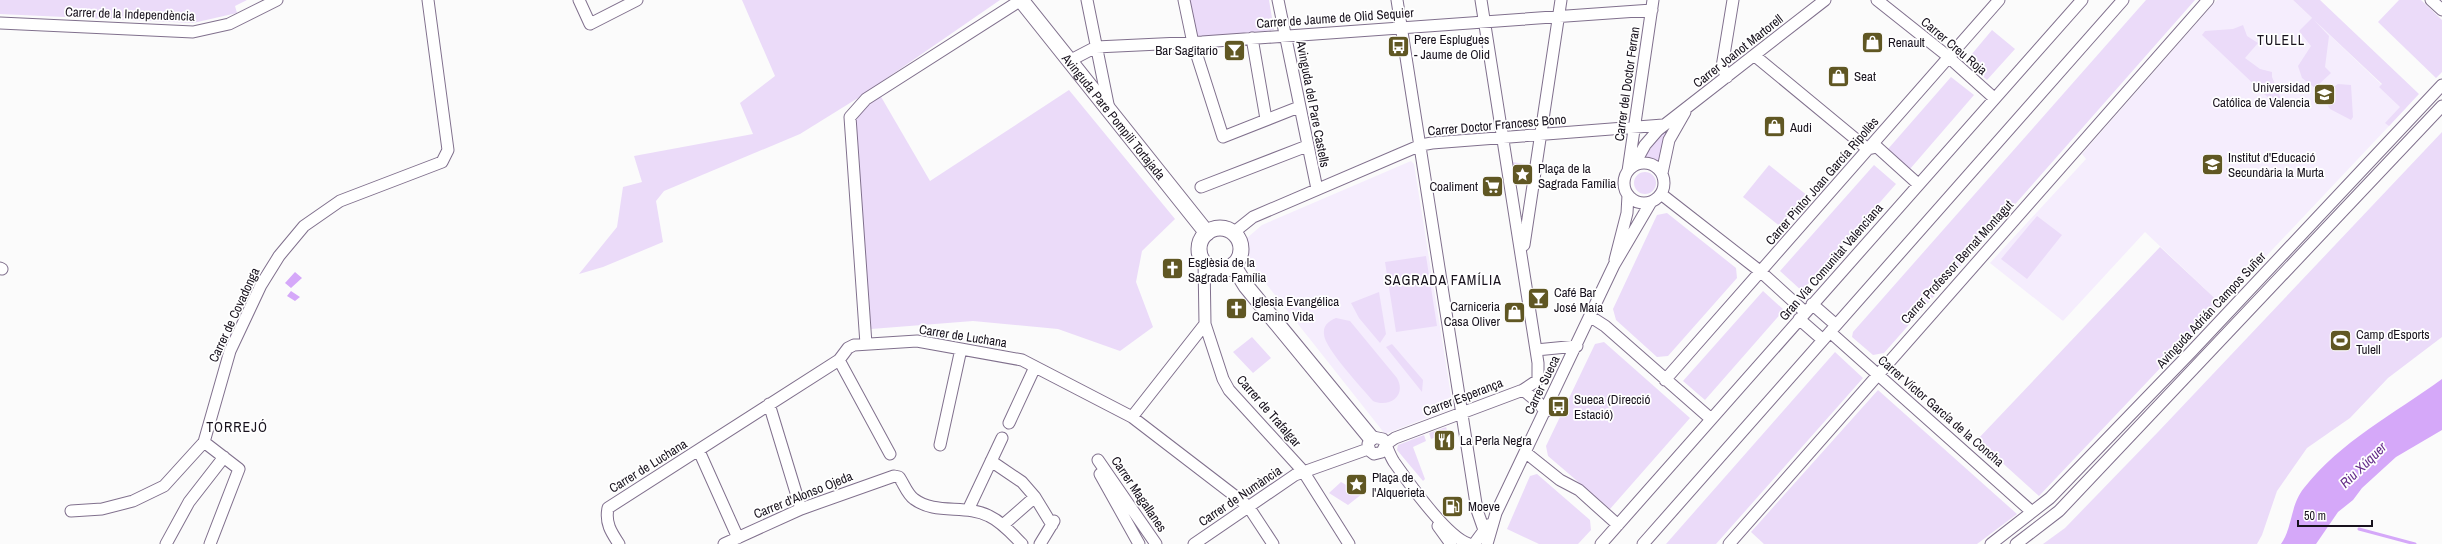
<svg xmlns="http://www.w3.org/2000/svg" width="2442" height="544" viewBox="0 0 2442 544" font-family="'Archivo Narrow',sans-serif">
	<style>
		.built { fill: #f5edfd }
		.green { fill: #ebdbf9 }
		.water { fill: #d5a8f9 }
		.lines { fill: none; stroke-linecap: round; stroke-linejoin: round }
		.stream { stroke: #d5a8f9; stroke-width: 3 }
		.street-casing { stroke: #80708d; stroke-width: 13 }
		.secondary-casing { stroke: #80708d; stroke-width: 17 }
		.street { stroke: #fff; stroke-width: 11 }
		.secondary { stroke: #fff; stroke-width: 15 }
		.labels { text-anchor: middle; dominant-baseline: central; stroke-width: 3.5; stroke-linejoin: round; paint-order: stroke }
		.street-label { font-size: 13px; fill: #18121d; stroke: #fff }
		.poi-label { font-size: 13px; fill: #18121d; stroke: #fff; text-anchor: start }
		.neighbourhood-label { font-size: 14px; letter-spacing: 1px; fill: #18121d; stroke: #fff }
		.water-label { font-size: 14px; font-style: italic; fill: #662e8a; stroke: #fff }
	</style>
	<rect width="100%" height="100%" fill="#fbfbfb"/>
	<!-- built -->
	<path class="built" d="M2217,0h76l113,108 -185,196 -76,-72 -82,89 -73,-58 96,-104 -4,-5z
		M1411,161l3,3 39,244 -68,26 -137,-173 1,-12 -2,-11 15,-13z"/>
	<!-- green -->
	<path class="green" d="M0,0h247l-12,6 2,7 -44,10 -193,-9z
		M742,0h258l-142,98 -58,36 -136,57 -8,10 7,41 -60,25 -24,7 38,-47 6,-40 19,-5 -8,-26 119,-22 -13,-31 35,-27z
		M1188,0h81l5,30 -78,8z
		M2146,0h49l-311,353 -11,2 -21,-18 1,-5z
		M2293,0h27l99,94 -30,32 -4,-3 15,-16 -21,-20 3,-3 -68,-64 15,16 -4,31 6,6 -16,15 -13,-10 -4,-12 13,-20 -12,-15 13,-13z
		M2399,0h22l21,20v52l-6,6 -58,-56z
		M2243,25l4,11 11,7 -13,15 15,11 12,3v5l12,29 -4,3 -78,-74 3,-4 28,-2z
		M1992,30l23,19 -28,31 -21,-19z
		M1951,77l23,18 -64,74 -22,-20z
		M2338,84l13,1 2,32 -2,3 -21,-11 -9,-14z
		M1069,90l106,129 -33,32 -6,31 17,45 -33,24 -62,-22 -85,-8 -102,8 -17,-195 3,-19 23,-20 50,86z
		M1666,128l3,4 -9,31 -16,-6z
		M2442,132v205l-54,41 -38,40 -43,30 -30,43 -15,44 -5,9h-214l22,-16 93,-96z
		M1512,162l18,3 -3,19 -11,-1z
		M1769,165l39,31 -27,31 -38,-30z
		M1874,165l22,19 -94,107 -22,-20z
		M1634 183a11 11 0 1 1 22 0a11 11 0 1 1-22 0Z
		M1667,213l69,55 1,10 -69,78 -11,1 -41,-37 -3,-11 44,-94z
		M2037,216l25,19 -35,44 -26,-20z
		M2160,247l61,57 -182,192 -62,-56z
		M1426,256l11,70 -41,6 -11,-70z
		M1763,291l21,19 -79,90 -22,-19z
		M1379,292l7,42 -6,9 -21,-25 -8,-15z
		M1336,318l14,3 47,57c10,18 -8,30 -24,23 -10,-12 -49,-53 -49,-67 -1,-9 5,-13 12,-16z
		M1252,337l19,21 -18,15 -20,-21z
		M1604,342l86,76 -80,91 -62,-53 -2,-10 49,-102z
		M1392,344l31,36 -1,12 -36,-45z
		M1835,352l28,26 -147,166h-50z
		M1878,390l139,124 -40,30h-213l-13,-12z
		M1446,427l2,6 -17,6 -2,-6z
		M1424,435l2,6 -13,6 12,32 -2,2 -26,-31 1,-5z
		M1537,474l53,46 1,10 -13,14h-39l-32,-15 23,-53z
		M1341,482l21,12 -14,11 -19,-12z"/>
	<!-- water -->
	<path class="water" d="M295,272l7,6 -11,10 -6,-5z
		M291,291l9,6 -5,4 -8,-5z
		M2442,379v51l-46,27 -34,31 -9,12 -15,12 -22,32h-35c12,-17 9,-39 23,-56 37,-47 90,-74 138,-109z"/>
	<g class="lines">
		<!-- stream -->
		<path class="stream" d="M2359,529l56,15"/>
		<defs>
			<path id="street" d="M579,0l11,24 47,-24
				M1087,0l22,109
				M1184,0l9,43 30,94 76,-30
				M1278,0l39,189
				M1397,0l80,510 7,20
				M1877,0l68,54 49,44
				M2431,0l11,10
				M0,23l193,9 36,-8 48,-24
				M1252,38l14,81
				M1755,56l109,90 4,3 9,-2 41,37
				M1071,60l25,-13 106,-5 450,-32
				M1727,77l-5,-10 11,-67
				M1624 183a20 20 0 1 1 40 0a20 20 0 1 1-40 0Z
				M1634,165l11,-20 13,-15 167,-130
				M1628,171l25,-171
				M1662,173l7,-33 16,-28
				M1201,187l106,-41
				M1661,194l100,78 44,40
				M1233,233l20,-16 168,-72 11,-2 231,-18
				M1524,245l37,-245
				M1615,260l12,-47 1,-18
				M1204,261l1,63 18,55 6,11 74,81 46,73
				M0,268l2,1
				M1812,304l24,21
				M1591,317l14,9 106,93
				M1799,319l24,21
				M1830,332l202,180
				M866,344l-16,-227 16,-18 155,-99
				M1536,350l41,-4
				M839,360l51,94
				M1665,380l334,-380
				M1523,390l16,13 6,9
				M769,404l32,105
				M1132,417l73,-93
				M1009,423l26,-56
				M204,442l35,27 -29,75
				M940,445l21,-96
				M1385,445l10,-7 128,-48 15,-10v-17l-57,-363
				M1385,446l-3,6 -8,2 -4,-3 -2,-7 5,-7 10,2c4,7 6,15 11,23 14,20 53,75 75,82
				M699,451l39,87
				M1525,452l35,28 19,10 39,35
				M1098,460l58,84
				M991,461l31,21 13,15 17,28
				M1100,474l39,70
				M968,510l34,-72
				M71,511l31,-2 31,-8 31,-15 40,-44 26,-91 31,-66 18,-29 25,-30 36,-25 102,-39 6,-12 -20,-150
				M1003,525l32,-28
				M1438,526l13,18
				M166,544l23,-42 35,-45
				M619,544c-8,-12 -14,-21 -11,-36l231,-148 9,-12 6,-3 63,-4 105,19 110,57 116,89 25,38
				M724,544l77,-35 93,-33 5,1c5,7 8,17 15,22 21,16 52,5 75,17 13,6 23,18 33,28
				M1040,544l14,-23
				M1194,544l101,-69 73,-26
				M1474,544l14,-19
				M1487,544l9,-31 118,-248 37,-63
				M1601,544l481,-544
				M1643,544l480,-544
				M1729,544l479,-544
				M1991,544l59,-46 141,-146 251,-267
				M2016,544l43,-33 383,-405"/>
			<g id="secondary">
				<path id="s1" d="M1021,0l186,233"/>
				<circle cx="1220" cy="249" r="21"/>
				<path d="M1233,265l13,21 125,152"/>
			</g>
		</defs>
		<!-- street casing -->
		<use href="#street" class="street-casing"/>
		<!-- secondary casing -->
		<use href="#secondary" class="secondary-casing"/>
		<!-- street -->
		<use href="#street" class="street"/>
		<!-- secondary -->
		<use href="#secondary" class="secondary"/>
	</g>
	<!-- icons -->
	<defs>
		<symbol id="shop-square" viewBox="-11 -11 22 22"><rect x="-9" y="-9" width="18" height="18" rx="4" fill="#605723" stroke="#fff"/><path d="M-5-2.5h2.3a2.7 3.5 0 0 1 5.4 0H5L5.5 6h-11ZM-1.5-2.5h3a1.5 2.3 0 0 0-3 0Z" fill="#fff"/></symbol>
		<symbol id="bus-square" viewBox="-11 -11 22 22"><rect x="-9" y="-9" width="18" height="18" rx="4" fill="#605723" stroke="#fff"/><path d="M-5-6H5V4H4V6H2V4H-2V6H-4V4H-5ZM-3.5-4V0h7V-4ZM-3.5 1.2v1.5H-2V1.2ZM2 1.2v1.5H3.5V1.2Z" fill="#fff"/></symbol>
		<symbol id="bar-square" viewBox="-11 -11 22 22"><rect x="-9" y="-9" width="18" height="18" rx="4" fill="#605723" stroke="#fff"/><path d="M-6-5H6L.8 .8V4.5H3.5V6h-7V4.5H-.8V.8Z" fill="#fff"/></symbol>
		<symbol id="university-square" viewBox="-11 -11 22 22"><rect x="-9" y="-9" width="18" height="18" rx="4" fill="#605723" stroke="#fff"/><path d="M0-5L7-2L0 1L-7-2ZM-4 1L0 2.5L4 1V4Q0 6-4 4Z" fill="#fff"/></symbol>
		<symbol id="school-square" viewBox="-11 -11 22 22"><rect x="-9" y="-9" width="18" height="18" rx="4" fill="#605723" stroke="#fff"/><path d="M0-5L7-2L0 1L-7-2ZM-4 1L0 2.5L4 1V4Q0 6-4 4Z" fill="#fff"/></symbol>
		<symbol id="sight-square" viewBox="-11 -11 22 22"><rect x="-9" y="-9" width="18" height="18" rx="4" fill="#605723" stroke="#fff"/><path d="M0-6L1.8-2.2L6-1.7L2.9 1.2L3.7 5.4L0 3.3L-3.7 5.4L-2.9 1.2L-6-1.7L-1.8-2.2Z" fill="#fff"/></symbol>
		<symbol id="supermarket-square" viewBox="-11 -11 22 22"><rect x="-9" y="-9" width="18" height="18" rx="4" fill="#605723" stroke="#fff"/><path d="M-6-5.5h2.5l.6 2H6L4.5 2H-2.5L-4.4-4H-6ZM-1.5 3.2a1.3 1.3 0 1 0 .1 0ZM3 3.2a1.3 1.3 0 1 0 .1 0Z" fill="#fff"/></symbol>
		<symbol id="church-square" viewBox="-11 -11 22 22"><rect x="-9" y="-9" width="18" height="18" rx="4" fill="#605723" stroke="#fff"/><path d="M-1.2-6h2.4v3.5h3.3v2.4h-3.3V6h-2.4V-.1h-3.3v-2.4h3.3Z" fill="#fff"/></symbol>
		<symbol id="stadium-square" viewBox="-11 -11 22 22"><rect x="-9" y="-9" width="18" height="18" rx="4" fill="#605723" stroke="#fff"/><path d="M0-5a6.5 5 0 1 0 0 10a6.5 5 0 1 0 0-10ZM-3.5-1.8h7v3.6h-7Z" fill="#fff"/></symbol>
		<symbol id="restaurant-square" viewBox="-11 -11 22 22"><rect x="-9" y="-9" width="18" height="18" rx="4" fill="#605723" stroke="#fff"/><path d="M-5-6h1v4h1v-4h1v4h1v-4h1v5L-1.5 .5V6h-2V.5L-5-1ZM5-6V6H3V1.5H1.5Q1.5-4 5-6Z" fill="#fff"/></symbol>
		<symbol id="fuel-square" viewBox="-11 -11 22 22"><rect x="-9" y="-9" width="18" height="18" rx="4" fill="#605723" stroke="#fff"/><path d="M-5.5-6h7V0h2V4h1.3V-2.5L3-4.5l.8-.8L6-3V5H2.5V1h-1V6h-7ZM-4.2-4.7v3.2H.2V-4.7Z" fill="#fff"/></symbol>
	</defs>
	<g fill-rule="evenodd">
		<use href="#shop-square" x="1860" y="30" width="25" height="25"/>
		<use href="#bus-square" x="1386" y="34" width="25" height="25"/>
		<use href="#bar-square" x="1222" y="38" width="25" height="25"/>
		<use href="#shop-square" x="1826" y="64" width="25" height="25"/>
		<use href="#university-square" x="2312" y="82" width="25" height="25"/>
		<use href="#shop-square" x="1762" y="114" width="25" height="25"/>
		<use href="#school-square" x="2200" y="152" width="25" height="25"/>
		<use href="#sight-square" x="1510" y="162" width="25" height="25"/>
		<use href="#supermarket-square" x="1480" y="174" width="25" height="25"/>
		<use href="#church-square" x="1160" y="256" width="25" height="25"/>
		<use href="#bar-square" x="1526" y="286" width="25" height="25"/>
		<use href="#church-square" x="1224" y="296" width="25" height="25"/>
		<use href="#shop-square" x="1502" y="300" width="25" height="25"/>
		<use href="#stadium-square" x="2328" y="328" width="25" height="25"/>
		<use href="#bus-square" x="1546" y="394" width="25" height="25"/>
		<use href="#restaurant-square" x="1432" y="428" width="25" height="25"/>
		<use href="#sight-square" x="1344" y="472" width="25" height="25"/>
		<use href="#fuel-square" x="1440" y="494" width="25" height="25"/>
	</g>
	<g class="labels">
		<!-- street labels -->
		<g class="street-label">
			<text transform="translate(130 14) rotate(2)">Carrer de la Independència</text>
			<text transform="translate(1335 18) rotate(-4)">Carrer de Jaume de Olid Sequier</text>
			<text transform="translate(1954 46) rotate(40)">Carrer Creu Roja</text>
			<text transform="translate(1738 51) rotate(-38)">Carrer Joanot Martorell</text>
			<text transform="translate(1627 84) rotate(-82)">Carrer del Doctor Ferran</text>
			<text transform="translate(1313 104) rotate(79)">Avinguda del Pare Castells</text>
			<text stroke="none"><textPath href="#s1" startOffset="149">Avinguda Pare Pompili Tortajada</textPath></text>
			<text transform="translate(1497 125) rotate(-5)">Carrer Doctor Francesc Bono</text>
			<text transform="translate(1822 181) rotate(-49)">Carrer Pintor Joan García Ripollès</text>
			<text transform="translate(1831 262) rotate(-49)">Gran Via Comunitat Valenciana</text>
			<text transform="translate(1957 262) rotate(-48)">Carrer Professor Bernat Montagut</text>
			<text transform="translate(2211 310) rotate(-47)">Avinguda Adrián Campos Suñer</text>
			<text transform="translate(234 315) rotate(-65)">Carrer de Covadonga</text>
			<text transform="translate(963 336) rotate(9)">Carrer de Luchana</text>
			<text transform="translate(1542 385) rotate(-64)">Carrer Sueca</text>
			<text transform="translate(1463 397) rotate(-21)">Carrer Esperança</text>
			<text transform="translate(1269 411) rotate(49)">Carrer de Trafalgar</text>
			<text transform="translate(1941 411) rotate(41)">Carrer Víctor García de la Concha</text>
			<text transform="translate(648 466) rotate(-32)">Carrer de Luchana</text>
			<text transform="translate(1139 494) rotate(56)">Carrer Magallanes</text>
			<text transform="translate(803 495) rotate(-22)">Carrer d'Alonso Ojeda</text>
			<text transform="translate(1240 496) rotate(-34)">Carrer de Numància</text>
		</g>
		<!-- poi labels -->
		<g class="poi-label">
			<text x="1414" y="39">Pere Esplugues<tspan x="1414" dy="15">- Jaume de Olid</tspan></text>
			<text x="1888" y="42">Renault</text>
			<text x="1218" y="50" text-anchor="end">Bar Sagitario</text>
			<text x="1854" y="76">Seat</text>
			<text x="2310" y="87" text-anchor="end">Universidad<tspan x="2310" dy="15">Católica de Valencia</tspan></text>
			<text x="1790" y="127">Audi</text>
			<text x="2228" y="157">Institut d'Educació<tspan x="2228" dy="15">Secundària la Murta</tspan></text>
			<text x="1538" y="168">Plaça de la<tspan x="1538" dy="15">Sagrada Família</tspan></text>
			<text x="1478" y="186" text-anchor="end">Coaliment</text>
			<text x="1188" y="262">Esglèsia de la<tspan x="1188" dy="15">Sagrada Família</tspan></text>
			<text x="1554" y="292">Café Bar<tspan x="1554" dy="15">José Maía</tspan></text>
			<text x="1252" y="301">Iglesia Evangélica<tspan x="1252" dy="15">Camino Vida</tspan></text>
			<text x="1500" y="306" text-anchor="end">Carniceria<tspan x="1500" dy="15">Casa Oliver</tspan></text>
			<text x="2356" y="334">Camp d´Esports<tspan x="2356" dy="15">Tulell</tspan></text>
			<text x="1574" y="399">Sueca (Direcció<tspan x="1574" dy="15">Estació)</tspan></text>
			<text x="1460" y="440">La Perla Negra</text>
			<text x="1372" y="477">Plaça de<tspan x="1372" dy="15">l'Alquerieta</tspan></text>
			<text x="1468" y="506">Moeve</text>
		</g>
		<!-- neighbourhood labels -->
		<g class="neighbourhood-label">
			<text x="2281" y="40">TULELL</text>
			<text x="1443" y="280">SAGRADA FAMÍLIA</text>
			<text x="237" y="427">TORREJÓ</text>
		</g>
		<!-- water labels -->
		<g class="water-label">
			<text transform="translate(2363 465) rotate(-44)">Riu Xúquer</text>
		</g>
	</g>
	<!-- scale -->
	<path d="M2298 520v6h74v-6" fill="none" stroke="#18121d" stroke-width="2"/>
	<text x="2304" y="520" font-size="12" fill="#18121d" stroke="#ffffff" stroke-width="3" paint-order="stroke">50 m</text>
</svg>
